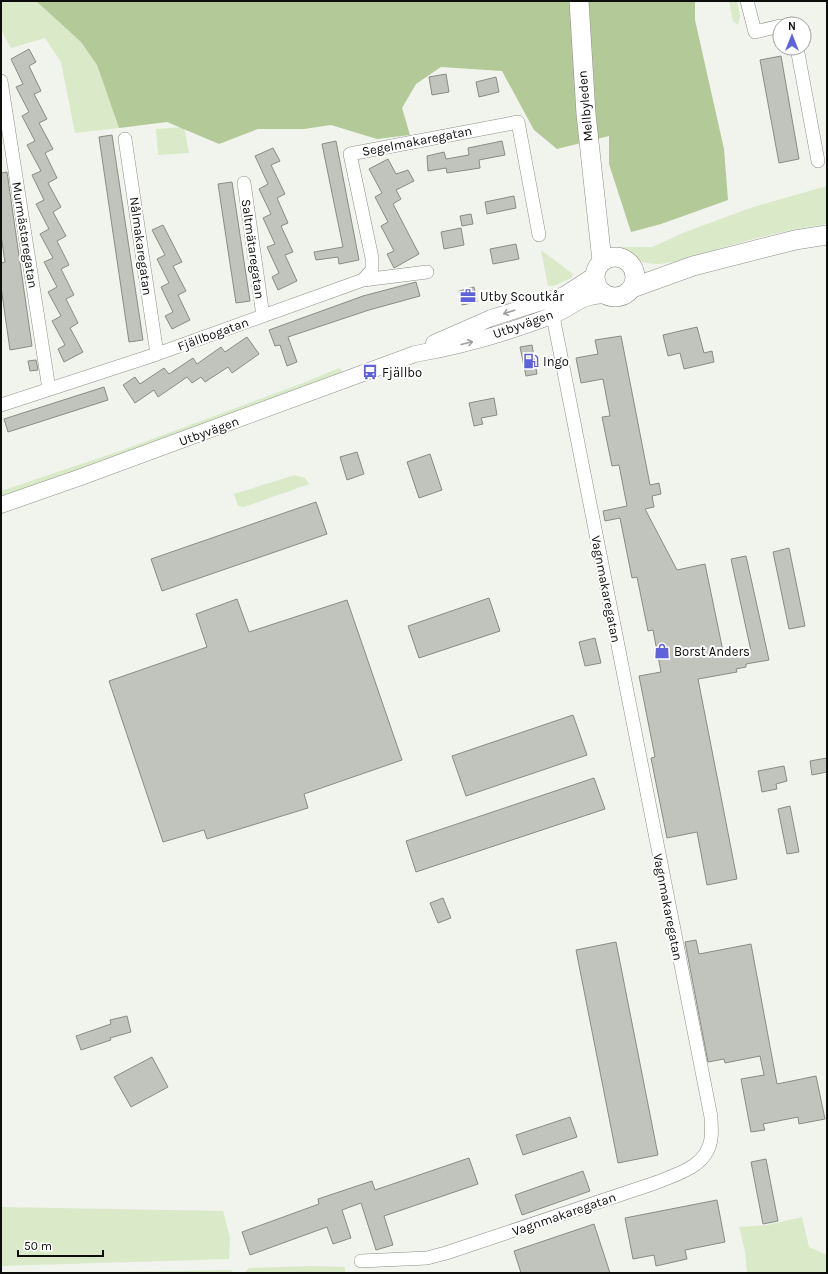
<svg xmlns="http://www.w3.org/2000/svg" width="828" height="1274" viewBox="0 0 828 1274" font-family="Karla,sans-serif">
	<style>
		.green { fill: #dae9c8 }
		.forest { fill: #b3c997 }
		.building { fill: #c0c4bc; stroke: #888c85 }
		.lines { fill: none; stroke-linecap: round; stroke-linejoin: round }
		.minor-casing { stroke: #8c8f88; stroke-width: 14 }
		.tertiary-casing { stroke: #8c8f88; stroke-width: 17 }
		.secondary-casing { stroke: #8c8f88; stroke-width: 20 }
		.minor { stroke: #fff; stroke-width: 13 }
		.tertiary { stroke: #fff; stroke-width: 16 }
		.secondary { stroke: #fff; stroke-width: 19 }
		.oneway { stroke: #9e9f9e }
		.labels { text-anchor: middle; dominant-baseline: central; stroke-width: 4; stroke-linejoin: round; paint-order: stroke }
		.street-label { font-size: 13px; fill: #0d0e0c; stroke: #fff }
		.poi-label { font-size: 13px; fill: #0d0e0c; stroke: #fff; text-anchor: start }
	</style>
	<rect width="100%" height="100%" fill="#f0f4ec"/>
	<!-- green -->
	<path class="green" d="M1,1h35l45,41 16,23 22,63 -44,5 -14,-71 -16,-24 -34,10 -10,-18z
		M729,1h8l3,15 -2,9 -5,-4z
		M184,127l5,26 -31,2 -2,-26z
		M827,186v38c-31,5 -62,11 -92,20 -25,7 -51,18 -77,20 -14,0 -30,-5 -37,-17h31l31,-14 67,-25z
		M541,250l32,24 -2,4 -18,8h-5z
		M339,368l4,4 -18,9 -324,117v-7l119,-40 183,-68z
		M295,475l10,3 4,6 -65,23 -6,-1 -4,-12z
		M1,1207l222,4 7,27 -1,21 -228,7z
		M802,1217l7,30 18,8v18h-80l-2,-22 -6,-24 28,-2z
		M311,1266l34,1v6h-282l168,-3 2,2h12l4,-4z"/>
	<!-- forest -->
	<path class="forest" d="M36,1h659v19l29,129 4,51 -67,24 -30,8 -22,-68v-28l-52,13 -23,-19 -32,-59 -61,-4 -25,17 -14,24 8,27 -33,4 -46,-14 -27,4h-46l-39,15 -52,-22 -48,6 -22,-63 -16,-23z"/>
	<!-- building -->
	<path class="building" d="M29,49l7,13 -7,4 12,25 -7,3 13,25 -8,4 14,26 -8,4 12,25 -9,5 13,24 -8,5 13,24 -9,5 12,24 -8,4 13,26 -8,4 12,24 -8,5 13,24 -19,10 -6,-13 7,-4 -13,-24 9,-5 -13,-24 9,-5 -13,-25 9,-4 -13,-24 9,-5 -13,-25 8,-4 -12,-25 9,-4 -14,-26 8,-4 -13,-25 7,-4 -13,-25 7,-3 -12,-25z
		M781,56l18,103 -20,4 -19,-103z
		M446,74l3,18 -17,3 -3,-18z
		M496,77l3,15 -20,5 -3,-15z
		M112,135l31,205 -14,2 -30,-205z
		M336,141l23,119 -20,4 -1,-7 -22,3 -2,-8 29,-5 -21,-103z
		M502,141l3,14 -26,5 1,8 -33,5 -1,-5 -18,3 -1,-15 17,-4 2,7 23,-4 -1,-7z
		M273,148l7,13 -9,4 14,29 -8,4 11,25 -7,3 12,26 -8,3 12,26 -19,9 -6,-13 7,-4 -12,-26 8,-3 -12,-26 8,-4 -12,-25 9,-5 -13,-28z
		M388,159l8,15 12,-4 6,11 -18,9 5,9 -8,5 26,50 -25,14 -7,-14 7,-3 -13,-25 7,-4 -13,-25 7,-4 -13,-24z
		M7,172l25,174 -22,4 -9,-63v-24l4,-1 -4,-27v-62z
		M232,182l18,119 -14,2 -18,-119z
		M514,196l2,12 -29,6 -2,-12z
		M471,214l2,10 -11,2 -2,-10z
		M163,225l19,37 -9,4 13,25 -8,4 12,25 -18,9 -7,-13 8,-4 -12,-25 8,-4 -12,-24 8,-4 -13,-25z
		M461,228l3,17 -20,4 -3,-17z
		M516,244l3,15 -26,5 -3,-15z
		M416,282l4,14 -51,14 -81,27 9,25 -10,4 -7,-21 -5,1 -6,-16 94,-34z
		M474,287l3,15 -15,3 -3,-14z
		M697,327l7,26 8,-2 2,11 -30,7 -4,-16 -12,3 -5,-21z
		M621,336l29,149 9,-2 2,11 -9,2 2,11 -9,2 32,61 28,-6 19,92 27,-5 -20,-92 15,-3 23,104 -23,4v3l-10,2 1,3 -39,7 39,200 -30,6 -10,-53 -30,6 -16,-80 4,-1 -16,-81 22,-4 -8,-42 -5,1 -11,-54 -5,1 -12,-60 -15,3 -2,-10 24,-5 -8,-41 -7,1 -10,-49 8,-1 -7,-37 -22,4 -5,-25 22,-4 -3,-14z
		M247,337l12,17 -27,19 -4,-6 -23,15 -4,-5 -9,6 -5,-6 -29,20 -4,-7 -19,13 -12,-18 12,-8 5,7 24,-16 5,6 24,-16 4,6 24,-17 4,5z
		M532,345l5,29 -11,2 -6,-29z
		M36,360l2,10 -8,1 -2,-10z
		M104,387l4,13 -100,32 -4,-13z
		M494,398l3,17 -16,3 2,6 -9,2 -5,-23z
		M357,452l7,22 -17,6 -7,-23z
		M430,454l12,36 -23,8 -12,-36z
		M316,502l11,32 -165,57 -11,-32z
		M789,548l16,78 -16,3 -16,-77z
		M489,598l11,33 -81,27 -11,-32z
		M237,599l12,33 98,-32 55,160 -98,34 4,14 -101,31 -3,-9 -41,12 -54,-161 98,-34 -11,-33z
		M595,638l6,25 -16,3 -6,-24z
		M573,715l14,40 -121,41 -14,-40z
		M827,758v14l-15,3 -2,-14z
		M784,766l3,15 -11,3 1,5 -15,3 -4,-21z
		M594,778l11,31 -189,63 -10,-31z
		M790,806l9,46 -12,2 -9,-45z
		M443,898l8,20 -13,5 -8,-20z
		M696,940l3,14 52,-10 26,140 39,-8 9,43 -26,5 -1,-7 -35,7 2,6 -14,2 -10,-53 23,-4 -4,-19 -35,7 -1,-4 -16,3 -23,-120z
		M616,942l42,213 -40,8 -42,-213z
		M127,1016l4,16 -21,6 1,2 -30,10 -5,-14 35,-12 -1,-4z
		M152,1057l16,30 -37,20 -17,-30z
		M570,1117l7,20 -54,18 -7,-20z
		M469,1158l9,26 -94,32 9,29 -17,5 -15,-47 -19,7 9,28 -18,6 -6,-17 -77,28 -8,-23 77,-28 -1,-5 54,-18 3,9z
		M766,1159l12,62 -15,3 -12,-62z
		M583,1171l7,20 -68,24 -7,-20z
		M717,1200l8,42 -40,8 2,9 -31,7 -2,-11 -21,4 -8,-41z
		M594,1224l16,49h-89l-7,-22z"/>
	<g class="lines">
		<defs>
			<path id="minor" d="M747,1l8,31 25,-6
				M791,24h1
				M797,48l21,113
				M1,81l48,308
				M125,139l32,215
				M244,183l19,133
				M363,280l9,-10v-12l-22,-104 168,-32 21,113
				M1,405l156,-51 206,-74 64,-8
				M361,1261l66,-3 19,-5 209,-70c22,-9 52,-16 56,-44 1,-7 0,-15 0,-22l-160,-811"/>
			<path id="tertiary" d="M434,343l57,-25 73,-23 31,-20
				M1,505l80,-28 334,-123c46,-8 92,-21 136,-38 22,-8 27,-20 53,-21"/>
			<path id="secondary" d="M579,1l7,113 16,147
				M595 277a20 20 0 1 1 40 0a20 20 0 1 1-40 0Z
				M632,288l61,-22 102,-26 32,-5"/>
		</defs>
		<!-- minor casing -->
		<use href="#minor" class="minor-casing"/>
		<!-- tertiary casing -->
		<use href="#tertiary" class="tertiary-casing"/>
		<!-- secondary casing -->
		<use href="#secondary" class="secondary-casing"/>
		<!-- minor -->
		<use href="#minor" class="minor"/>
		<!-- tertiary -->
		<use href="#tertiary" class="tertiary"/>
		<!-- secondary -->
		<use href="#secondary" class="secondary"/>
	</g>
	<!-- one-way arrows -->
	<defs><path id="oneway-shaft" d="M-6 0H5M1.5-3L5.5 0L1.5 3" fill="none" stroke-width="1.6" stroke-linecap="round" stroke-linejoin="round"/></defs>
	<g class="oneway">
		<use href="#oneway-shaft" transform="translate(509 312) rotate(162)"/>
		<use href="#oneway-shaft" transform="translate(467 343) rotate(-14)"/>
	</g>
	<!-- icons -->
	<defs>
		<symbol id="office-bare" viewBox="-9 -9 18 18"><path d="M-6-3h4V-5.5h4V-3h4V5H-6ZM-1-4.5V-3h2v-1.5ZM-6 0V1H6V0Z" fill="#5f62db" stroke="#fff" stroke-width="2.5" paint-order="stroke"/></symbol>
		<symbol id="fuel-bare" viewBox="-9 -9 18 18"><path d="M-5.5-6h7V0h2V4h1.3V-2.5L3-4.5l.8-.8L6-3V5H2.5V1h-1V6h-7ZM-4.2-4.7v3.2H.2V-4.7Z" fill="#5f62db" stroke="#fff" stroke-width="2.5" paint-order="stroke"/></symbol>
		<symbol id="bus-bare" viewBox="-9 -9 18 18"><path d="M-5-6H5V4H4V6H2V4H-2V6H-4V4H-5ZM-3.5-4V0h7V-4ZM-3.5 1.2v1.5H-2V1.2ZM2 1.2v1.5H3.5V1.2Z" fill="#5f62db" stroke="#fff" stroke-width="2.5" paint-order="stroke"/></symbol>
		<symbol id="shop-bare" viewBox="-9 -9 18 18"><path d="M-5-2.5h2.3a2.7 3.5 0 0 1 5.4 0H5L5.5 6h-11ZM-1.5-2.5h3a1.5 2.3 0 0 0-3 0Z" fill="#5f62db" stroke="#fff" stroke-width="2.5" paint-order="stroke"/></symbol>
	</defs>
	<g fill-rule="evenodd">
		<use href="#office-bare" x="457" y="285" width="22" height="22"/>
		<use href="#fuel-bare" x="520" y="350" width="22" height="22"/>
		<use href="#bus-bare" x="359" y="361" width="22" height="22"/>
		<use href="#shop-bare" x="651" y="640" width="22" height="22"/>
	</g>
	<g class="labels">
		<!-- street labels -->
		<g class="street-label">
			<text transform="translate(585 106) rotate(-95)">Mellbyleden</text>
			<text transform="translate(417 141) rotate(-11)">Segelmakaregatan</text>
			<text transform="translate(25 235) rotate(81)">Murmästaregatan</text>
			<text transform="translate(141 246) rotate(82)">Nålmakaregatan</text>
			<text transform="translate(253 249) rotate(82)">Saltmätaregatan</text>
			<text transform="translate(523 324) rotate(-19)">Utbyvägen</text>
			<text transform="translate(213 334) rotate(-20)">Fjällbogatan</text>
			<text transform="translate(209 431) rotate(-20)">Utbyvägen</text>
			<text transform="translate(606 589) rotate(79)">Vagnmakaregatan</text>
			<text transform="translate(668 907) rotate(79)">Vagnmakaregatan</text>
			<text transform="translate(564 1214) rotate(-19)">Vagnmakaregatan</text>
		</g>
		<!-- poi labels -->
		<g class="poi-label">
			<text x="480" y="296">Utby Scoutkår</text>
			<text x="543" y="361">Ingo</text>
			<text x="382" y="372">Fjällbo</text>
			<text x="674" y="651">Borst Anders</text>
		</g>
	</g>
	<!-- border -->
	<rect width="828" height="1274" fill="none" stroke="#0d0e0c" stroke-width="4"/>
	<!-- north arrow -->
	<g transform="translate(792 36)"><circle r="19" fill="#ffffff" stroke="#9e9f9e"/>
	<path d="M0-3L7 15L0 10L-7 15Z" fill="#5f62db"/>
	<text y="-6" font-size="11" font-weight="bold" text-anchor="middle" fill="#0d0e0c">N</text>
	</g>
	<!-- scale -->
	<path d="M18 1250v6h85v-6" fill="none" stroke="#0d0e0c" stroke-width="2"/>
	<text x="24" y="1250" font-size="12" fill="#0d0e0c" stroke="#ffffff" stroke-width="3" paint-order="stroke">50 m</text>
</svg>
